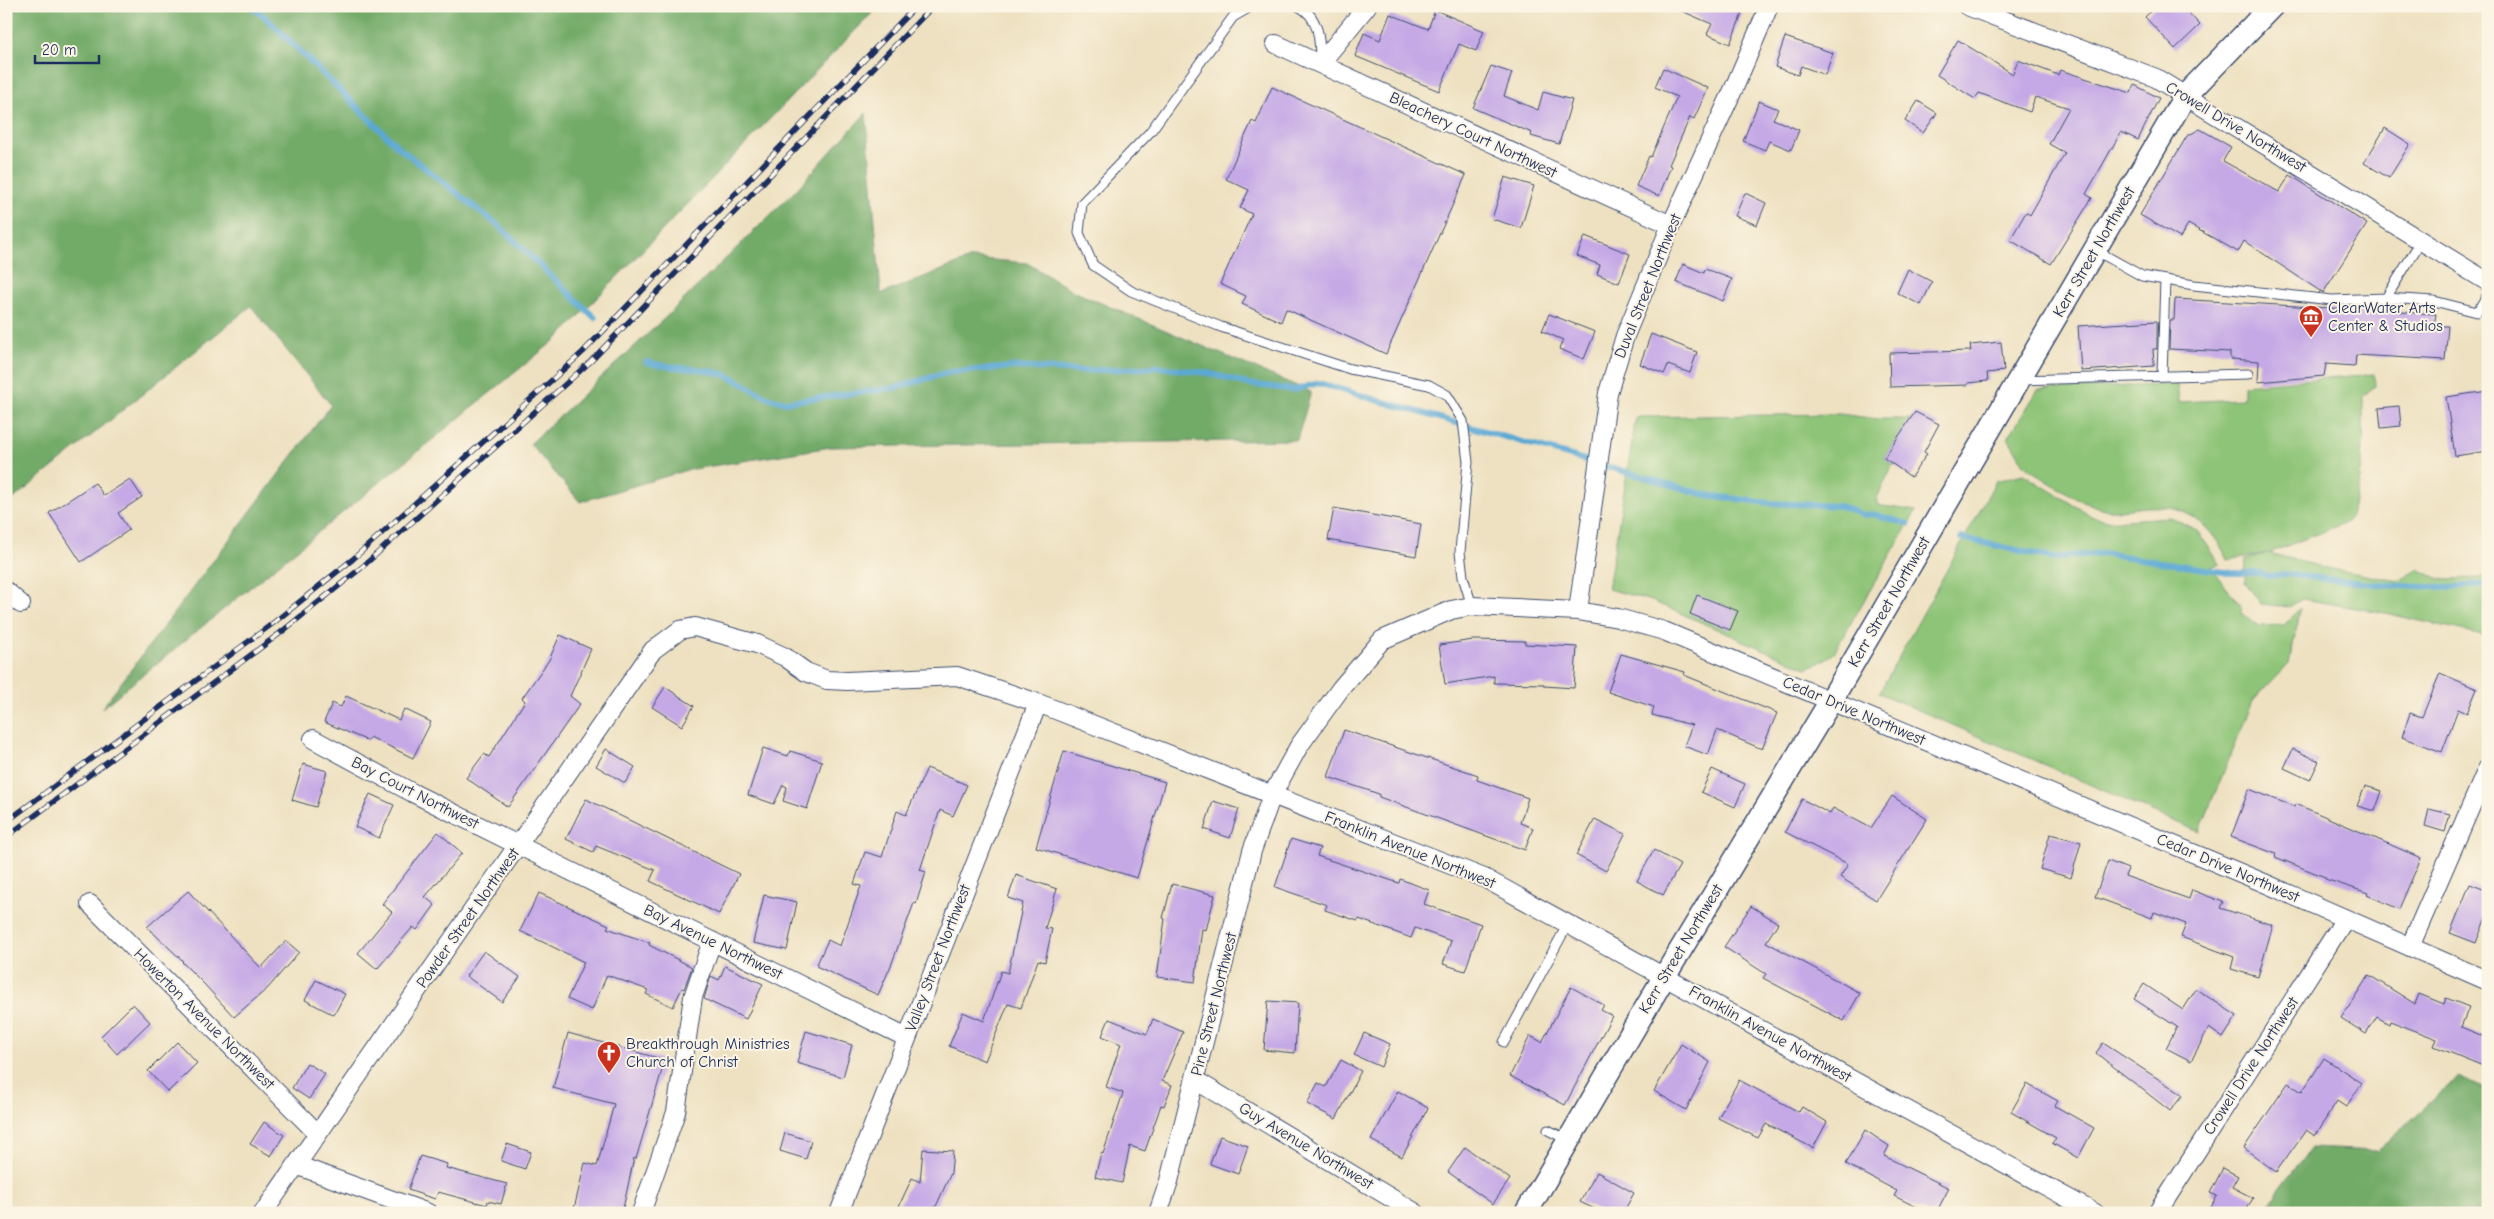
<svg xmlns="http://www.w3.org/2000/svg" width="2494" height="1219" viewBox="0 0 2494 1219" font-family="'Comic Neue',sans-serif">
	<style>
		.green { fill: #8ec477; stroke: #547a6a }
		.forest { fill: #72aa68; stroke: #466c63 }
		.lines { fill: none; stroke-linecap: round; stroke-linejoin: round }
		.stream { stroke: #5aa8d4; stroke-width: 6 }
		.building { fill: #c5a9e6 }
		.service-casing { stroke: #3b4a6d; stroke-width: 11 }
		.minor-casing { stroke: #3b4a6d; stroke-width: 20 }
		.tertiary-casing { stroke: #3b4a6d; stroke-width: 25 }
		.service { stroke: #fff; stroke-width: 9 }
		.minor { stroke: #fff; stroke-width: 18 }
		.tertiary { stroke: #fff; stroke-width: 22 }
		.rail-casing { stroke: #1b2f5e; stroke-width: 5.5 }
		.rail { stroke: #fcf5e5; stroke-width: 4; stroke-dasharray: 11; stroke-linecap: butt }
		.labels { text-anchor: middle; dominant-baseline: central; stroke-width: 4; stroke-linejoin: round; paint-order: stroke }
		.street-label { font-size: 16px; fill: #1b2f5e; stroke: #fcf5e5 }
		.poi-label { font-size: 16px; fill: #1b2f5e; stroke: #fcf5e5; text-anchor: start }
	</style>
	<rect width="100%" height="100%" fill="#fcf5e5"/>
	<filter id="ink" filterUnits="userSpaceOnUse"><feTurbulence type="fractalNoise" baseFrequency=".02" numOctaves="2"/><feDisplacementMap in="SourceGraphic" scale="10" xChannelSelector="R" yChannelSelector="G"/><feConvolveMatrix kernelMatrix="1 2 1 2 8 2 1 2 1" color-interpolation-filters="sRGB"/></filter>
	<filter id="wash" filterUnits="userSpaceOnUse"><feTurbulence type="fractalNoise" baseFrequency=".0096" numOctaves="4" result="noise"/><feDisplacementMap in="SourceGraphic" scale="20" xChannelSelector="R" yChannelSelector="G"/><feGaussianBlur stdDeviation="1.12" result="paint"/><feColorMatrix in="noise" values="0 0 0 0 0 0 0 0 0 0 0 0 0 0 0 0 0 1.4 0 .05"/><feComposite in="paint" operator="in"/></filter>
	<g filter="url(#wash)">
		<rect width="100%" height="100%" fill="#eee1c1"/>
		<!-- green -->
		<path class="green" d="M2374,374l1,12 -12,10c0,43 3,86 -16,126l-78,31 57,15 73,13 20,-12 18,10 42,-1 9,-4v62l-108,-24 -78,-13 -13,8 -28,-3 -16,-22 1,-23 21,-6 -39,7c-16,-33 -40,-56 -79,-53 -12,0 -26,4 -38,3 -21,-1 -67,-30 -84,-43 -7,-7 -13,-20 -19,-29l30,-48 139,-6 2,18 64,-3v-14z
			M1839,414l39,5h32l-26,39 9,6 -16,34 2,7h-2l39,6 -83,143 -14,9 -13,5 -154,-67 -44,-12 28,-172z
			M2023,474l70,43 20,4 56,-4 28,13 23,34 -10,3 32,40 -1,5 17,14 26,-1 17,-17 -12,55 -36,38 -54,131 -320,-139 117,-212z"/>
		<!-- forest -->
		<path class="forest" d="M6,6h873l-319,330 -458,372 229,-303 -80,-99 -245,199z
			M866,113l15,181 91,-36 55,5 46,28 238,101 -14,48 -466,7 -144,23 -107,32 -50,-58 138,-129 127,-124z
			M2458,1077l30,13v123h-204l-16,-9 43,-56 66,3z"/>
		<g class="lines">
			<!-- stream -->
			<path class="stream" d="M250,6l15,11 133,130 101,79 96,92
				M646,362c24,7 49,5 73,11 23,5 38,25 67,29l108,-14 56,-16 65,-5 67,4 78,-4 47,6 41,11 47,6 23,-7 388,112 63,8 71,3 24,9 8,-1 36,10
				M1961,538l92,20 50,-5 127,20h32l8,3 15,-2c67,8 135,18 203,10"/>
		</g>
		<g id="blocks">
			<!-- building -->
			<path class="building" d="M1670,6h55l17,8 -12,30 -23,-10 5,-10z
				M2156,6h26l18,19 -25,24 -30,-32z
				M1435,10l49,21 -8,20 -17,-7 -20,47 -84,-35 9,-23 16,7 10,-26 38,15z
				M1785,37l48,16 -8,22 -24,-9 -3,9 -23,-8z
				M1958,40l55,34 5,-14 40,15 2,-5 71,23 4,-8 24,13 -21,42 -17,-8 -35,62 6,4 -41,66 -41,-24 16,-28 4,3 35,-62 -16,-9 20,-36 -34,-11 -5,15 -51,-19 -4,6 -38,-24z
				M1491,66l21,7 -8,23 34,14 5,-18 29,8 -13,44 -28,-8 1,-3 -59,-25z
				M1663,68l45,20 -14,31 -4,-2 -21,48 2,1 -12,30 -23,-10 13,-30 2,1 26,-60 -22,-10z
				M1272,87l194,88 -80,179 -100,-45 -5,13 -39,-18 4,-8 -26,-12 32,-70 -12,-6 9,-18 -23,-11 26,-58 4,2z
				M1759,101l19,8 -5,10 26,11 -8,20 -22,-9 -4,9 -22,-9z
				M1918,101l19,12 -14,20 -18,-12z
				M2385,128l25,16 -21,34 -25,-15z
				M2200,129l31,18 -8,14 56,31 11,-17 77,49 -44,69 -79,-52 -6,11 -50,-28 -8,14 -40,-23 47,-79z
				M1505,177l29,9 -13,42 -29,-9z
				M1745,193l21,10 -9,22 -22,-9z
				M1585,236l45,18 -11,29 -22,-9 3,-9 -23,-9z
				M1683,264l21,9 1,-4 27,10 -9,22 -47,-19z
				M1908,269l24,13 -11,23 -24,-12z
				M2175,299l173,10 -5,-3h56v6l37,2 -2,12h14l-3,34 -89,-5 -1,11 -29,-2 -2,12 -66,6 1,-21 -29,-2v-7l-61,-3 1,-29h4z
				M1549,314l46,18 -11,27 -25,-10 4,-9 -21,-9z
				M2157,321v28h-4l1,17 -73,5 -3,-45z
				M1651,334l46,18 -7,21 -22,-8 -4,9 -24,-10z
				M2001,342l3,29 -17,2 1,8 -20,2v2l-78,2 -1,-34 82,-2 -1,-6z
				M2488,391v60l-33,5 -9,-59z
				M2399,406l2,20 -20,2 -2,-20z
				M1915,412l24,12 -15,28 3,2 -16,23 -27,-19z
				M130,479l12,18 -24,16 11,17 -48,32 -32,-49 46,-30 9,13z
				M1334,508l87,16 -5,32 -88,-16z
				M1697,595l41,16 -8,19 -40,-16z
				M560,635l31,14 -21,47 10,8 -72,103 -42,-29 18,-24 5,3 36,-56 -3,-3 27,-38z
				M1473,640l52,1v3l52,3 -3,41 -30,-2v-2l-50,-1v-7l-49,8 -6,-39z
				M1621,654l64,18 -1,3 93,38 -15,36 -45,-19 -9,25 -24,-9 8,-21 -40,-10 2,-8 -46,-15z
				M2440,673l37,16 -10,24 -9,-4 -16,43 -40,-15 8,-24 12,4z
				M665,687l29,19 -12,20 -30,-19z
				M346,696l53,24 5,-11 27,13 -18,36 -43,-21 -2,4 -44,-19 8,-19 9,4z
				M1344,730l134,45 -1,5 51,18 -8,25 13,5 -8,22 -146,-53v-3l-51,-17z
				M763,748l25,8 2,-5 32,10 -15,48 -24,-8 4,-14 -4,-2 -9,19 -26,-9z
				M606,749l29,18 -10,16 -29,-17z
				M2293,749l26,12 -9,19 -26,-12z
				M1064,751l101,31 -28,96 -101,-31z
				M303,764l24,7 -11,36 -24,-7z
				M927,768l40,17 -14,31 -13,-6 -20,60 6,2 -10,32 -2,-1 -22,60 -14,32 -62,-29 12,-26 12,6 21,-60 -7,-2 11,-32 17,5 15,-46 9,4z
				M1712,769l33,15 -10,23 -34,-15z
				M2365,786l17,5 -7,20 -18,-5z
				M2249,789l46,18 1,-3 125,54 -22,51 -32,-14 1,-2 -43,-14v-2l-50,-20 1,-3 -45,-17z
				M370,794l24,11 -15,33 -24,-11z
				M1892,796l35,23 -51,81 -36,-23 8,-13 -63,-32 17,-33 28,15 3,-6 38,20z
				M586,799l153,75 -20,40 -69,-33 5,-11 -59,-24 -3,6 -27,-13z
				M1213,801l26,8 -9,29 -26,-9z
				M2429,809l21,5 -5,18 -20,-6z
				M1595,819l30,15 -19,37 -30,-16z
				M438,832l24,21 -37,44 10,8 -18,25 -4,-3 -36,42 -19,-16 34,-41 -10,-8z
				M2050,834l31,8 -10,36 -31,-9z
				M1291,839l29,9 -3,8 82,27 1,-4 29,11 -5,14 57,20 -16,47 -22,-7 8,-23 -36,-13 -4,10 -52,-19 -1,2 -33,-11 2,-5 -52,-18z
				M1654,850l26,15 -17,30 -26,-14z
				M2108,861l20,8 -3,7 64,23 3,-9 31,12 -3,6 53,17 -15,52 -27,-8 3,-12 -53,-20 5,-13 -32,-12 -2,6 -57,-21z
				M1016,875l41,14 -12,39 7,1 -7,33 -7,-2 -17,48 -13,-4 -23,57 -36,-15 14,-34 21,9 17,-50 7,2 15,-70 -15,-5z
				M1172,884l43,11 -9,35 -4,-1 -7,53 -38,-5 8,-58 -2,-1z
				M2470,884l18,7v21l-12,31 -26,-10z
				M188,891l73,77 25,-27 13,11 -31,36 -34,29 -30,-33 -22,-22 1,-1 -36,-34z
				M539,893l70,32 -2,3 43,15 -1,2 43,22 -8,22 -2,-1 -9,19 -27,-13 2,-4 -41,-15 -15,35 -25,-11 17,-37 -64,-31z
				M764,895l33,7 -10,48 -34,-7z
				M1751,906l27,17 -12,19 94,51 -16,28 -81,-43 3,-4 -42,-27z
				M484,951l36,26 -18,25 -36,-26z
				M725,966l38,18 -17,35 -42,-20 7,-23 8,4z
				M2369,975l46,29 4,-10 25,10 2,-6 23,9 -8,20 27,11v30l-54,-22 3,-7 -47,-18 -1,3 -12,-7 -11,17 -25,-16z
				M316,980l29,14 -11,21 -29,-15z
				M2144,984l39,26 13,-21 41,27 -14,22 -14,-10 -18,33 -25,-13 11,-21 -43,-28z
				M1571,987l33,18 -3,5 11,6 -47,89 -55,-29 20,-40 12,6z
				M1268,1001l30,2 -3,50 -31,-3z
				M133,1004l17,18 -33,32 -16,-18z
				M1109,1019l38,15 6,-15 30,13 -21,49 10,4 -8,21 -3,-1 -16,46 -15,-5 -8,37 -27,-6 6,-24 2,1 20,-61 -17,-6 15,-43 -19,-8z
				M806,1031l46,14 -9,32 -46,-14z
				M568,1033l97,27 -29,99 -2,-1 -12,55h-49l12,-50 12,3 17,-62 -61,-16z
				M1364,1033l26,11 -9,23 -27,-12z
				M177,1042l20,21 -29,29 -20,-21z
				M2103,1043l80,52 -13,16 -74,-58z
				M1681,1044l29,18 -24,48 -32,-19z
				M2324,1058l38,25 -16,24 -9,-6 -22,35 -9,-6 -30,42 -32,-24 44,-65 14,9z
				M1341,1060l20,11 -25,48 -29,-15 11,-21 8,4z
				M307,1063l18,11 -16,25 -17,-11z
				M1739,1080l60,32 3,-5 25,15 -14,26 -47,-24 -8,14 -40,-20z
				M2027,1084l31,17 -3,5 39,22 -16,30 -26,-15 4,-5 -45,-26z
				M1398,1091l30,17 -26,49 -31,-17z
				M264,1122l20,13 -13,21 -21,-12z
				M1865,1130l24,16 -5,10 65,32 -13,25h-7l-35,-17 3,-5 -51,-27z
				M785,1133l26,8 -5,18 -26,-8z
				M1220,1136l28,10 -10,28 -28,-10z
				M507,1144l24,8 -6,17 -24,-8z
				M1465,1147l45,32 -17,25 -45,-32z
				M923,1149l30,2 -2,22 -18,40h-19l-15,-7 13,-28 8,4z
				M420,1156l27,8 -1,4 61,16 -6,20 -13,-3 -1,4 -49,-13 -3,7 -27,-9z
				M2223,1168l15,8 -6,11 21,11 -8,15h-37l9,-17 -7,-3z
				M1597,1172l37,21 -11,20h-20l-23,-11z"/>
		</g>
	</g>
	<g filter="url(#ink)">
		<use href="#blocks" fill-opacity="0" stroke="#3b4a6d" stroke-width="1"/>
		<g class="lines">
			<defs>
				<path id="service" d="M1252,6l-19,11 -83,115 -68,71 -3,30 14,32 38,26 90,36 129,42 79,16 18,10 16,26 5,41 -8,90 3,25 9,29
					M1298,6c22,10 22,36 22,56
					M2095,250l47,26 52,9 138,15 54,-2 48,3 43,11 11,-18
					M2386,298l35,-57
					M2162,376l3,-96
					M2021,380l227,-6
					M1504,1042l59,-109
					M1548,1130l20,10"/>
				<path id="minor" d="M1967,6l189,72 332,204
					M1276,44l395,181
					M1320,64l47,-58
					M6,591l15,13
					M1578,611l30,-218 17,-57 46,-111 63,-137 35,-82
					M313,739l100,54 494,245
					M90,904l228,230
					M2410,947l78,-180
					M1195,1080l221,133
					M296,1165l132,48
					M263,1213l390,-563 27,-20 15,-3 62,17 28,13 21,15 21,8 20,1 110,-5 81,27 446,175 611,335
					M641,1213l35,-101 17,-115 19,-56
					M839,1213l199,-510
					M1158,1213l11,-32 83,-330 20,-56 27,-49 42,-58 41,-48 69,-30 21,-4 106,5 40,7 46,13 605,254 219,96
					M2157,1213l188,-294"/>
				<path id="tertiary" d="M1526,1213l134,-229 170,-282 355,-606 87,-90"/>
			</defs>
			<!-- service casing -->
			<use href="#service" class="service-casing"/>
			<!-- minor casing -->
			<use href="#minor" class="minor-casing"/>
			<!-- tertiary casing -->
			<use href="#tertiary" class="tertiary-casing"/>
			<!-- service -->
			<use href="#service" class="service"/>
			<!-- minor -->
			<use href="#minor" class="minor"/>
			<!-- tertiary -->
			<use href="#tertiary" class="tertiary"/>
			<defs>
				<path id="rail" d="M6,822l266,-198 81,-65 230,-207 333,-346
					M6,837l273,-203 82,-66 230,-207 342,-355"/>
			</defs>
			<!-- rail casing -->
			<use href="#rail" class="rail-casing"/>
			<!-- rail -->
			<use href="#rail" class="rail"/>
		</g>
	</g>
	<!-- icons -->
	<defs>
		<symbol id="museum-pin" viewBox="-11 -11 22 30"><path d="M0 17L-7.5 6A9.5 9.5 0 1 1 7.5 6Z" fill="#c8321e" stroke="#fcf5e5"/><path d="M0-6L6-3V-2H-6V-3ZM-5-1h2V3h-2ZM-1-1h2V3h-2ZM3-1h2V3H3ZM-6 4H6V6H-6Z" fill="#fff"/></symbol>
		<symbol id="church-pin" viewBox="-11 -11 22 30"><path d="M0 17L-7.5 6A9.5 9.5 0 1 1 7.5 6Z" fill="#c8321e" stroke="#fcf5e5"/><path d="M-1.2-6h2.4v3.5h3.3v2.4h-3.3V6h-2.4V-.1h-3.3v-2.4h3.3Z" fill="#fff"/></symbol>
	</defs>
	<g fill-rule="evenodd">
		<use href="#museum-pin" x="2297" y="303" width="28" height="38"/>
		<use href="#church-pin" x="595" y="1039" width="28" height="38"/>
	</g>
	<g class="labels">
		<!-- street labels -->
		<g class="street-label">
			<text transform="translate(2236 127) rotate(31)">Crowell Drive Northwest</text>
			<text transform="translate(1473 135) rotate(25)">Bleachery Court Northwest</text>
			<text transform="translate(2094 252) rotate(-60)">Kerr Street Northwest</text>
			<text transform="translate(1648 286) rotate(-68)">Duval Street Northwest</text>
			<text transform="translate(1889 602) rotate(-60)">Kerr Street Northwest</text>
			<text transform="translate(1854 711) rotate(23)">Cedar Drive Northwest</text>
			<text transform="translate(415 793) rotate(27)">Bay Court Northwest</text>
			<text transform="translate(1410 850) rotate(22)">Franklin Avenue Northwest</text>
			<text transform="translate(2228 868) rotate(23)">Cedar Drive Northwest</text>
			<text transform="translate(468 918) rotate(-55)">Powder Street Northwest</text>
			<text transform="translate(713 942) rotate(26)">Bay Avenue Northwest</text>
			<text transform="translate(1681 949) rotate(-59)">Kerr Street Northwest</text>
			<text transform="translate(938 958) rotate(-69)">Valley Street Northwest</text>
			<text transform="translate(1214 1004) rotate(-76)">Pine Street Northwest</text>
			<text transform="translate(204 1019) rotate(45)">Howerton Avenue Northwest</text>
			<text transform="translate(1770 1034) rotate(29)">Franklin Avenue Northwest</text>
			<text transform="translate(2251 1066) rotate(-57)">Crowell Drive Northwest</text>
			<text transform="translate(1306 1146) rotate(31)">Guy Avenue Northwest</text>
		</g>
		<!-- poi labels -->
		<g class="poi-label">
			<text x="2328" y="308">ClearWater Arts<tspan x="2328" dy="18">Center &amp; Studios</tspan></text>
			<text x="626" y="1044">Breakthrough Ministries<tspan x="626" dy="18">Church of Christ</tspan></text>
		</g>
	</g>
	<!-- margin -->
	<rect width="2494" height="1219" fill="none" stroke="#fcf5e5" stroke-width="25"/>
	<!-- scale -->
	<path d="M35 55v8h64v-8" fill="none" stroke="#1b2f5e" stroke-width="2.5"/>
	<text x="42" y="55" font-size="15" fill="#1b2f5e" stroke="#fcf5e5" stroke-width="4" paint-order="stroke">20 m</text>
</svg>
